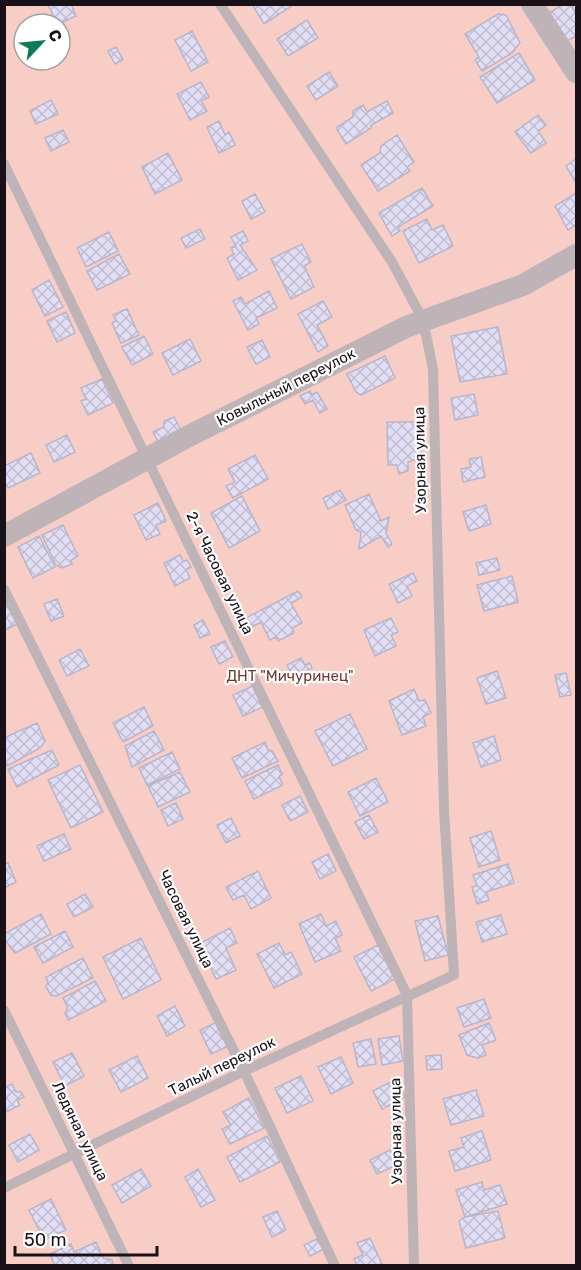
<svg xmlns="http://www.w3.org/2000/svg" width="581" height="1270" viewBox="0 0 581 1270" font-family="Rubik,sans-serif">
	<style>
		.green { fill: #f7cdc5; fill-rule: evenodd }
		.building { fill: url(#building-cross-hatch); stroke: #b8b5cb; stroke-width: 1.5 }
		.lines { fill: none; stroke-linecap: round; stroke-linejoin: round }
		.lane { stroke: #beb3b6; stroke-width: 10 }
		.street { stroke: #beb3b6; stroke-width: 22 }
		.labels { text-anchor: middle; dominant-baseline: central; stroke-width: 4.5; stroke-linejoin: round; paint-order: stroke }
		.street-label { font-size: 15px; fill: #181218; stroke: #fff }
		.park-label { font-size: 15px; fill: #733930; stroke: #fff }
	</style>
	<defs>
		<pattern id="building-cross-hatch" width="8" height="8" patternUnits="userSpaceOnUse" patternTransform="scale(1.5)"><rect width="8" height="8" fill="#e1ddf4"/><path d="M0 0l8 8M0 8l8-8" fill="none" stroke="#c0bdd0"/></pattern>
	</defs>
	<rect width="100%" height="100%" fill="#fff0ff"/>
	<!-- green -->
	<path class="green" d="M5,5h571v1260l-571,1zM24,24h36v36h-36z"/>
	<!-- building -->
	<path class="building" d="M71,4l5,12 -18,8 -10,-19z
		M252,4h41v1l-29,19z
		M564,4h7l5,11v21l-13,7 -16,-29z
		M498,14l8,1 14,28 -8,10 -30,18 -7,-11 4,-3 -14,-23z
		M307,20l11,18 -30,18 -11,-17z
		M192,31l16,31 -17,9 -16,-31z
		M116,47l7,13 -8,4 -7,-13z
		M519,53l16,27 -38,23 -17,-26z
		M329,72l9,14 -22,14 -9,-14z
		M201,82l8,15 -8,4 6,10 -17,9 -13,-26z
		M51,100l7,14 -22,10 -6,-13z
		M387,101l6,12 -22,12v3l-25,16 -10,-16 17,-11v-6l10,-6 4,7z
		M538,115l8,10 -8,6 8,12 -15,10 -16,-21z
		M219,121l6,14 4,-3 6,13 -16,8 -12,-26z
		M63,130l6,12 -18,9 -6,-13z
		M397,135l17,27 -7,5 3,4 -32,20 -17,-26 19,-12 1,-7z
		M168,153l14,27 -27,14 -13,-27z
		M576,159v24l-10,-17z
		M422,188l11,18 -35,21 2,4 -8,5 -13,-23z
		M576,193v32l-8,5 -13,-24z
		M255,194l10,18 -14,7 -9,-18z
		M427,219l5,11 11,-5 10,21 -34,17 -16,-32z
		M200,229l5,10 -19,9 -5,-10z
		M243,231l5,10 -8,4 17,25 -19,10 -11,-22 7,-4 -3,-6 5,-2 -5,-9z
		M109,232l9,19 -32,16 -9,-19z
		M302,244l9,18 -7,4 10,21 -23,12 -20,-40z
		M119,254l11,20 -33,16 -10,-19z
		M49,280l14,27 -18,9 -13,-26z
		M269,291l8,17 -21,10 3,6 -11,6 -15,-29 8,-4 4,7z
		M323,301l9,16 -15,8 11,21 -10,6 -20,-38z
		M127,309l12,26 -18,8 -9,-20 4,-2 -3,-6z
		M66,312l9,21 -18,9 -10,-21z
		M498,327l9,47 -47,8 -9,-46z
		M144,336l9,18 -21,11 -10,-18z
		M190,339l11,22 -28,14 -11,-22z
		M262,340l8,17 -14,7 -9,-17z
		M385,356l10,22 -34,17 -5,-3 -9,-18z
		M102,379l11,24 -25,12 -7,-14 5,-2 -5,-11z
		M310,391l2,4 5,-3 10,17 -7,4 -7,-13 -8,4 -5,-8z
		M474,394l4,21 -23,5 -4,-22z
		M174,417l11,21 -25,7 -7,-13 11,-5v-6z
		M387,422h34v36l-13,4v9l-9,3 -2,-9h-9z
		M67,435l8,17 -21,10 -8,-17z
		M31,453l9,20 -32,15 -4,-7v-15z
		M255,455l13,24 -35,19 -7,-12 9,-4 -7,-13z
		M481,457l4,20 -22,5 -2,-13 10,-2 -2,-8z
		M340,490l6,10 -18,9 -5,-11z
		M369,494l12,27 8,-4 -3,16 6,11 -4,3 -7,-11 -22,13 2,-17 -5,-2 -11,-25z
		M242,496l18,35 -31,17 -18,-35z
		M158,503l8,18 -10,4 4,9 -14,6 -12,-25z
		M486,505l5,19 -22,7 -6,-19z
		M63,525l15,31 -7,4 1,4 -10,4 -6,-3 -14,-30z
		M39,536l16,31 -22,11 -15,-31z
		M180,555l3,7 4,-2 4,7 -5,3 4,8 -15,8 -11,-23z
		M497,558l3,12 -21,5 -3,-12z
		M413,573l4,8 -10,5 5,10 -14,7 -9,-19z
		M512,576l6,26 -34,9 -7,-26z
		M298,591l4,6 -11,6 11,20 -10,5 2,5 -16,8 -2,-4 -6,3 -9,-18 -11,6 -6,-9z
		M57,599l7,17 -13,5 -7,-17z
		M11,604l9,19 -16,7v-23z
		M391,618l7,14 -7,3 5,11 -21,10 -11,-26z
		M203,620l7,14 -10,4 -6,-13z
		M225,641l8,16 -14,7 -8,-17z
		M80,649l9,17 -22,10 -8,-16z
		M301,658l4,7 5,-2 2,5 -5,2 3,5 -9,4 1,4 -5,2 -10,-20z
		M497,671l9,27 -20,6 -9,-26z
		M566,673l5,22 -11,2 -5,-22z
		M255,685l10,21 -22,10 -10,-21z
		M414,689l5,12 6,-1 6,13 -8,4 3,9 -24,9 -13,-34z
		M144,707l9,19 -30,16 -10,-19z
		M350,714l17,35 -34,17 -18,-35z
		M37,723l8,18 -5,7 -33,18 -3,-4v-24z
		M154,731l10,19 -32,17 -7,-21z
		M494,736l7,24 -20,7 -8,-24z
		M265,742l3,8 4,1 6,10 -36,17 -10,-20z
		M52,750l7,15 -42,22 -9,-18z
		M172,752l8,17 -33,16 -8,-17z
		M80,765l23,47 -32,16 -23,-48z
		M278,765l4,9 -3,3 4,8 -29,14 -9,-18z
		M180,772l10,20 -32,15 -10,-21z
		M376,778l12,24 -28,14 -12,-24z
		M300,796l8,16 -18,9 -8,-16z
		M176,803l7,16 -15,7 -7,-16z
		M369,815l9,17 -14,7 -9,-17z
		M231,818l9,18 -14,7 -9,-18z
		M491,831l9,29 -21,7 -9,-29z
		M64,834l7,15 -27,12 -7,-15z
		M328,854l8,17 -16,8 -8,-17z
		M8,863l8,19 -12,6v-24z
		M508,864l6,19 -28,9 3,8 -12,4 -5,-17 5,-1 -4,-11z
		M258,871l13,27 -20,11 -7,-14 -11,5 -7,-13z
		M85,894l8,13 -19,10 -7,-13z
		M41,914l10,20 -36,19 -11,-14v-5z
		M321,914l5,12 10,-5 6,14 -7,3 6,13 -26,11 -16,-38z
		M501,915l6,19 -25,8 -6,-20z
		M438,916l10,39 -23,6 -10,-40z
		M230,928l7,15 -11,5 10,22 -20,9 -17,-35z
		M65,931l8,16 -30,16 -9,-16z
		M141,938l20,42 -38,19 -20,-42z
		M279,943l6,12 6,-3 11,22 -28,14 -17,-34z
		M378,945l17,34 -24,12 -17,-34z
		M83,958l10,20 -37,18 -5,-1 -5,-8 2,-5 -2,-5z
		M95,981l11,20 -38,19 -3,-7 3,-5 -5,-10z
		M484,999l7,19 -27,9 -7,-19z
		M175,1006l10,20 -18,10 -10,-20z
		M219,1021l12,24 -20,9 -11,-24z
		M489,1023l7,17 -14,5 4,10 -8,3 -11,-3 -8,-20z
		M399,1036l4,25 -21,4 -4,-26z
		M371,1039l5,25 -18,3 -5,-24z
		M72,1053l12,23 -19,10 -12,-24z
		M441,1055l1,14 -15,1 -1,-14z
		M137,1056l11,22 -27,14 -12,-22z
		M341,1057l12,26 -22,11 -13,-27z
		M301,1076l12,25 -26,12 -12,-25z
		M396,1079l9,18 -23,12 -9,-18z
		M12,1084l4,8h5l3,5 -7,3 3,5 -16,8v-25z
		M476,1090l8,26 -33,9 -8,-26z
		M249,1098l15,30 -34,16 -8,-15 9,-4 -8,-13z
		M482,1131l9,29 -36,11 -6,-20 15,-4 -3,-9z
		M30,1134l9,16 -21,12 -9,-17z
		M267,1136l13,26 -40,20 -13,-25z
		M390,1150l7,15 -20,9 -7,-14z
		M141,1169l10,17 -29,17 -10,-18z
		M198,1169l17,31 -14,7 -16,-30z
		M482,1182l2,8 16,-5 7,19 -42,13 -9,-27z
		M51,1199l15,31 -22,10 -15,-30z
		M277,1211l9,19 -14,7 -9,-20z
		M498,1211l7,27 -39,10 -7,-27 6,-4z
		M319,1238l5,11 -14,7 -6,-11z
		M370,1238l13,28h-26l-3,-7 9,-4 -6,-12z
		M96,1242l7,16 9,2 2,6h-59l-5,-12 21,-10 3,8z"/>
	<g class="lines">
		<!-- lane -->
		<path class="lane" d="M4,164l403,831 7,271
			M4,589l240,482 91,195
			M4,1010l125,256
			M4,1188l240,-117 210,-96 -10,-165 -11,-441 -10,-49 -31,-58 -172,-258"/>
		<!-- street -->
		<path class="street" d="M532,4l44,68
			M4,536l181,-98 221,-111 117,-42 53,-30"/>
	</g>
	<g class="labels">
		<!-- street labels -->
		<g class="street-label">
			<text transform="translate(286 387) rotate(-27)">Ковыльный переулок</text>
			<text transform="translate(420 460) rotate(-91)">Узорная улица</text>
			<text transform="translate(220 573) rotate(64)">2-я Часовая улица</text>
			<text transform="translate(186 919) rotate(64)">Часовая улица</text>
			<text transform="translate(222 1066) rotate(-26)">Талый переулок</text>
			<text transform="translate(80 1131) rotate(64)">Ледяная улица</text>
			<text transform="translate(396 1131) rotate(-91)">Узорная улица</text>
		</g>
		<!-- park labels -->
		<g class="park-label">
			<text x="290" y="676">ДНТ "Мичуринец"</text>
		</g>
	</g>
	<!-- border -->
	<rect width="581" height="1270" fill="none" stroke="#181218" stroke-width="12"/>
	<!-- north arrow -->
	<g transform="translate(42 42) rotate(64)"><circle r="28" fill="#ffffff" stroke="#a3a0a3" stroke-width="1.5"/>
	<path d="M0-4.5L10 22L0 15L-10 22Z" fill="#0b7b56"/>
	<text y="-9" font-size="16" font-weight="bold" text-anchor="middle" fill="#181218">С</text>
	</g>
	<!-- scale -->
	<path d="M15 1246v9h142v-9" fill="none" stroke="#181218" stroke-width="3"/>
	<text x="24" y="1246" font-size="18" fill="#181218" stroke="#ffffff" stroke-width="4.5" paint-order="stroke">50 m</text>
</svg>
